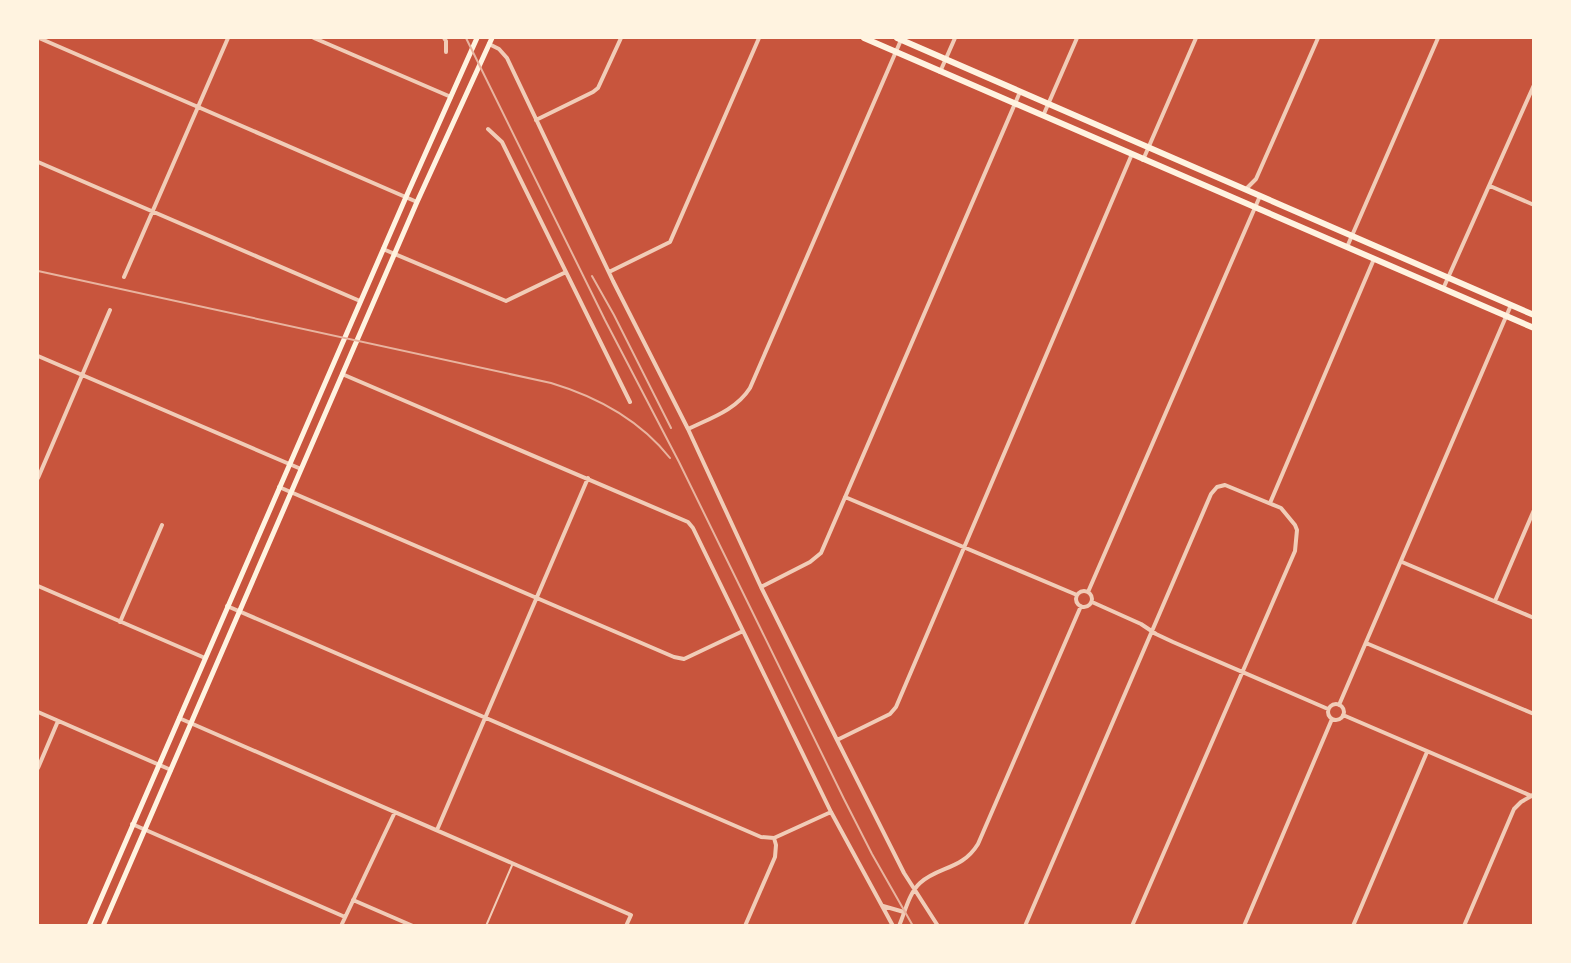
<svg xmlns="http://www.w3.org/2000/svg" width="1571" height="963" viewBox="0 0 1571 963" font-family="'Archivo Narrow',sans-serif">
	<style>
		.lines { fill: none; stroke-linecap: round; stroke-linejoin: round }
		.service { stroke: #f1ccb7; stroke-width: 2 }
		.minor { stroke: #f1ccb7; stroke-width: 4 }
		.secondary { stroke: #fff3e0; stroke-width: 5 }
		.primary { stroke: #fff3e0; stroke-width: 6 }
		.rail { stroke: #e9b49f; stroke-width: 2 }
	</style>
	<rect width="100%" height="100%" fill="#c8553d"/>
	<g class="lines">
		<!-- service -->
		<path class="service" d="M486,926l27,-63"/>
		<!-- minor -->
		<path class="minor" d="M39,38l378,164
			M314,38l137,59
			M444,38l2,3v11
			M489,44l10,5 8,9 106,223 75,148 73,158 76,153 67,133 34,53
			M940,72l15,-34
			M1043,116l34,-78
			M536,120l57,-28 5,-4 23,-50
			M488,129l14,13 128,260
			M1143,160l53,-122
			M38,162l322,139
			M1490,186l44,19
			M1246,189l10,-10 62,-141
			M1347,247l91,-209
			M383,249l123,52 60,-29
			M609,272l61,-30 89,-204
			M124,277l104,-239
			M1443,289l91,-204
			M38,356l263,113
			M342,374l346,148 5,6 138,284 62,114
			M688,429c23,-11 48,-19 62,-41l151,-348
			M38,478l72,-168
			M279,487l395,170 10,2 59,-28
			M845,497l232,98
			M1270,503l104,-244
			M1402,562l132,56
			M38,586l167,72
			M761,587l49,-25 11,-9 199,-461
			M1076 599a8 8 0 1 1 16 0a8 8 0 1 1-16 0Z
			M1088,592l172,-396
			M1495,601l39,-91
			M1092,602l49,22 15,10 17,8 155,67
			M227,606l534,231 13,1 57,-26
			M120,622l42,-97
			M1366,643l168,71
			M1328 712a8 8 0 1 1 16 0a8 8 0 1 1-16 0Z
			M1339,705l172,-400
			M38,712l133,58
			M1343,715l191,82
			M179,718l452,197 -5,11
			M837,740l53,-26 6,-7 236,-553
			M38,768l20,-47
			M132,824l213,93
			M437,830l151,-352
			M353,900l60,26
			M883,906l21,6
			M341,926l54,-114
			M745,926l30,-69 1,-12 -2,-7
			M899,926c6,-14 10,-33 21,-43 19,-17 42,-13 58,-39l103,-238
			M1025,926l186,-432 6,-7 8,-2 56,23 14,17 2,5 -2,21 -163,375
			M1244,926l88,-207
			M1353,926l74,-174
			M1464,926l50,-117 7,-7 12,-7"/>
		<!-- secondary -->
		<path class="secondary" d="M89,926l317,-729 71,-159
			M103,926l314,-724 75,-164"/>
		<!-- primary -->
		<path class="primary" d="M864,38l670,290
			M897,38l637,277"/>
		<!-- rail -->
		<path class="rail" d="M466,38l139,282 74,142 165,337 28,55 41,72
			M38,271l513,112c47,14 88,36 119,75
			M592,276l22,39 57,113"/>
	</g>
	<!-- border -->
	<rect width="1571" height="963" fill="none" stroke="#fff3e0" stroke-width="78"/>
</svg>
